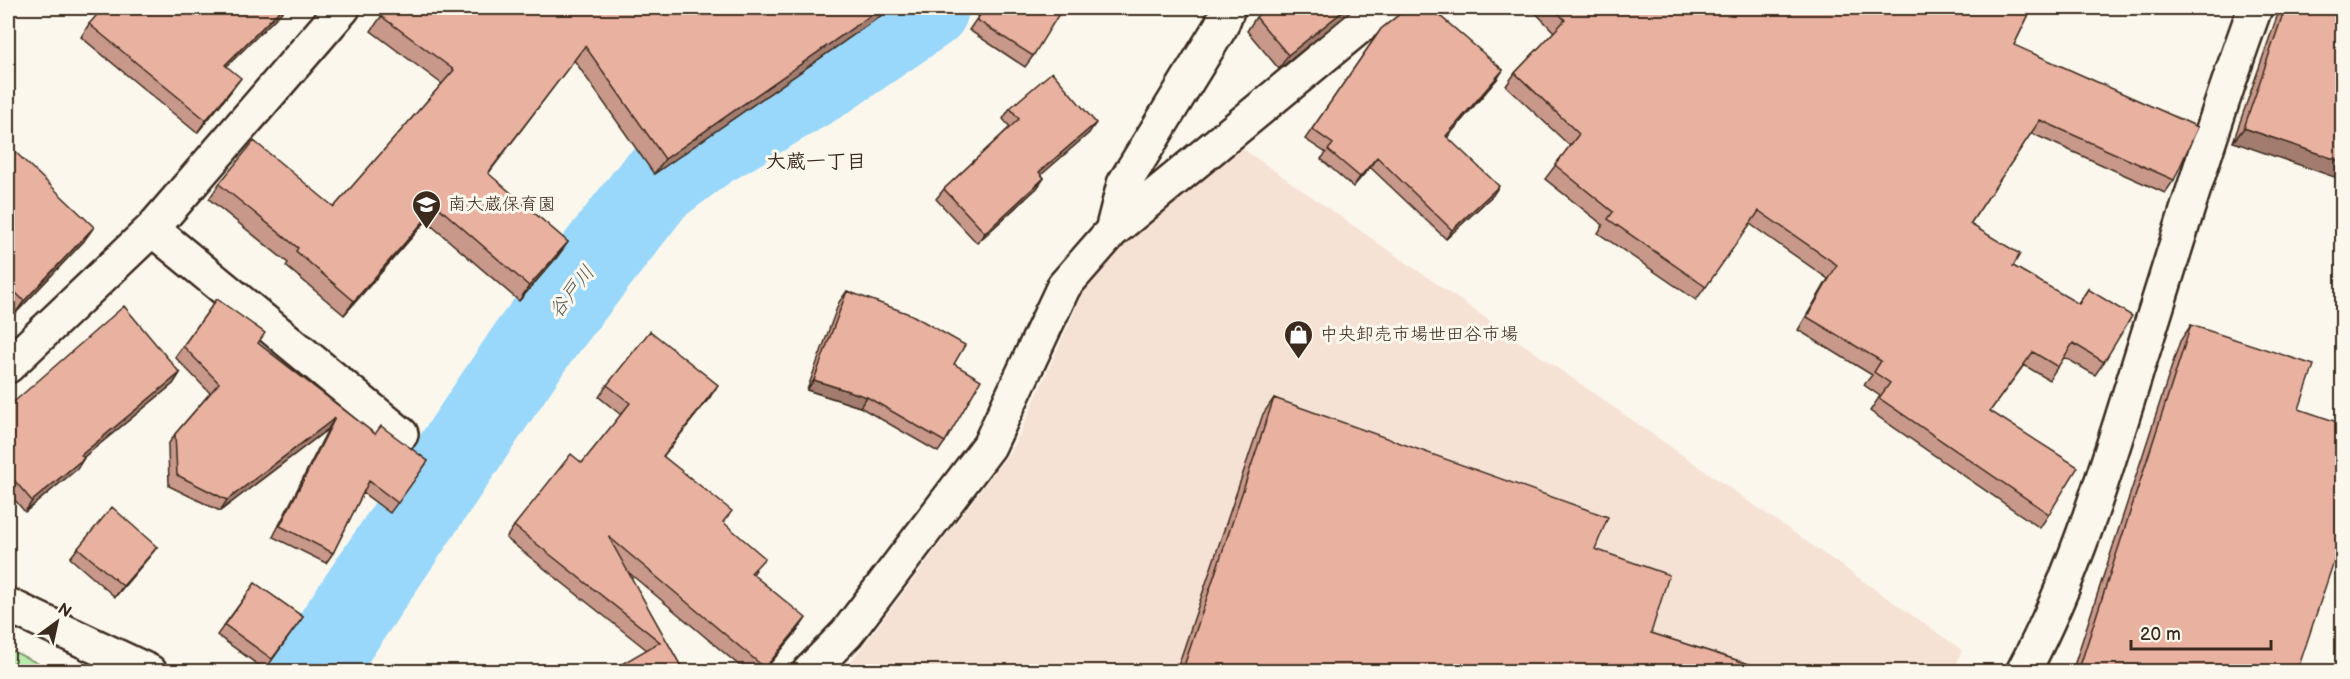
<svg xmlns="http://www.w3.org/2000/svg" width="2350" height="679" viewBox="0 0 2350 679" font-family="'Balsamiq Sans','Klee One',sans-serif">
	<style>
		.built { fill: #f6e2d5 }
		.green { fill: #b7ecae; stroke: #798b66; stroke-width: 1.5 }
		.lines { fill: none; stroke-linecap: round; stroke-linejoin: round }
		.river { stroke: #99d8fa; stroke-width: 84 }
		.minor-casing { stroke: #3b2a1e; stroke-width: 38 }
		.minor { stroke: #fbf7ec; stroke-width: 33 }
		.wall { fill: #c8988a; stroke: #3b2a1e; stroke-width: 1.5 }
		.shaded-wall { fill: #a37c70; stroke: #3b2a1e; stroke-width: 1.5 }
		.building { fill: #e9b1a0; stroke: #3b2a1e; stroke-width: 1.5 }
		.labels { text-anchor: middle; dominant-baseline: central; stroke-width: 6; stroke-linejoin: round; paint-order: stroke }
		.poi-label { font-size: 18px; fill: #3b2a1e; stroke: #fbf7ec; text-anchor: start }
		.neighbourhood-label { font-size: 20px; font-weight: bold; fill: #3b2a1e; stroke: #fbf7ec }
		.water-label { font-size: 20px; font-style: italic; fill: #525655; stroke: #fbf7ec }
	</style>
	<rect width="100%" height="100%" fill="#fbf7ec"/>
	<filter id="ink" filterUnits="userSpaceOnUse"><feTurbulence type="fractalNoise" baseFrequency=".0167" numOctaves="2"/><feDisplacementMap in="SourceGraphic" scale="12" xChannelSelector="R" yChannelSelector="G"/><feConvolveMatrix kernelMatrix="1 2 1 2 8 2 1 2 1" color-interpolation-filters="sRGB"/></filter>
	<g filter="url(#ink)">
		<!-- built -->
		<path class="built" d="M1239,146l723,504 -8,22h-1111l171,-226 78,-174z"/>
		<!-- green -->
		<path class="green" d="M8,649l46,22h-46z"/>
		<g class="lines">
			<!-- river -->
			<path class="river" d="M311,672l222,-329 122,-157 52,-39 116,-68 104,-71"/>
			<defs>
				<path id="minor" d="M152,229l249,205
					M1112,231l12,-47 97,-158 7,-18
					M8,366l144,-137 191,-221
					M8,605l142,67
					M809,672l38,-39 142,-187 75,-160 48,-55 270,-223
					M2023,672c53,-100 85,-208 118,-315 37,-117 72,-234 114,-349"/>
			</defs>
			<!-- minor casing -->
			<use href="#minor" class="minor-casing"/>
			<!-- minor -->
			<use href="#minor" class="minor"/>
		</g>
		<!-- wall -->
		<path class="wall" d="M387,8h505l-238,166 -80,-114 -86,114 80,68 -11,15 -38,44 -93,-80 -82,94 -58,-49 2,-3 -79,-64 10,-15 115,23 108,-123 -71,-53z
			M984,8h76l-27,48 -8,11 -56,-37z
			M1355,8l-76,61 -32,-38 9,-14z
			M1402,8h20l81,62 -6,9 -50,58 46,58 -47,44 -76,-72 -17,20 -32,-28 5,-6 -21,-14 76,-110 16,-13z
			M1531,8h501l-18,37 160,135 -9,13 -134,-60 -61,91 43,42 65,38 10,-15 16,73 -9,13 -31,-18 -15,23 -25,-15 -34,46 59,103 -9,14 -170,-117 10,-15 -16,-11 8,-10 -74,-45 30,-51 -78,-55 -54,76 -98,-67 5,-8 -58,-46 25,-33 -64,-60 9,-13 39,-41z
			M2280,8h63l-110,134z
			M89,24l138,42 5,24 -35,43 -116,-96z
			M1010,108l79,25 -48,41 3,4 -7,10 -60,55 -41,-44 8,-10 66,-62 -7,-8z
			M8,145l76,96 -70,74 -6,-7z
			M847,291l107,73 -9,78 -7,10 -78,-45 -53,-17 32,-88z
			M217,299l41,44 117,91 53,27 -38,52 -27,-20 -30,60 -7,10 -53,-26 55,-108 -108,82 -51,-25 -1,-41 7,-11 35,-41 -35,-36z
			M2191,325l108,84 -2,263h-225l108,-331z
			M180,373l-7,11 -89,73 -7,12 -52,43 -17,-20v-85z
			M607,385l103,12 -47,59 61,67 32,47 -3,4 45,56 -35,42h-16l-119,-100 56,100 -37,-22 -141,-112 8,-12 68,-63 39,-48 -22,-18z
			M1274,398l321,151 56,84 123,39h-598l87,-258z
			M157,547l-8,10 -34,40 -45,-39 8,-10z
			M255,583l48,34 -38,53 -48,-35z"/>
		<!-- shaded-wall -->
		<path class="shaded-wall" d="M282,8h4l-70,69 9,-12z
			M881,8h11l-238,166 11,-15z
			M1347,8h8l-76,61 9,-14z
			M1503,70l-6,9 -57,67 6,-10z
			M241,78l-9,12 -35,43 9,-13z
			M1096,123l-7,10 -57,50 7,-11z
			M2244,128l99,34v18l-110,-38z
			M1377,157l-7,10 -17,20 7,-10z
			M1044,178l-7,10 -60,55 8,-10z
			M1499,186l-6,9 -47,44 6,-9z
			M437,206l-11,15 -82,94 10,-14z
			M94,227l-10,14 -70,74 10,-14z
			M568,242l-11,15 -38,44 10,-15z
			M180,373l-7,11 -99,81 7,-10z
			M814,380l53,17 -7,10 -53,-17z
			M718,385l-8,12 -56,71 9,-12z
			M335,418l-7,11 -108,82 7,-11z
			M84,458l-7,11 -52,43 7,-11z
			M157,547l-8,10 -34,40 8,-11z
			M806,618l-8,12 -35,42h-1z"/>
		<!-- building -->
		<path class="building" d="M103,8h179l-57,57 16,13 -35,42 -117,-96z
			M387,8h494l-216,151 -80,-113 -97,127 80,69 -39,44 -92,-80 -83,95 -58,-50 2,-3 -79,-64 35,-43 80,66 120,-137 -73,-54z
			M984,8h76l2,1 -29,47 -56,-36z
			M1268,8h79l-59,47 -32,-38z
			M1403,8h19l18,8 63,54 -57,66 53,50 -47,44 -75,-73 -17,20 -32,-27 5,-6 -21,-15 69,-100 20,-16z
			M1553,8h479l-18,37 184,82 -24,53 -134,-60 -70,104 50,30 -7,12 66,38 9,-15 44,27 -28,46 -31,-19 -15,24 -25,-15 -43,59 88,56 -29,47 -170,-116 11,-15 -16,-11 7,-11 -74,-44 30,-52 -78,-54 -53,76 -98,-68 5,-7 -58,-47 24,-31 -64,-61 50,-53z
			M2285,8h58v154l-99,-34z
			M1052,72l44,51 -57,49 5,6 -59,55 -41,-44 75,-70 -9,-11z
			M8,145l86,82 -70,74 -16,-16z
			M847,291l65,24 53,30 -11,19 27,16 -36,62 -78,-45 -53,-17z
			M217,299l48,34 -7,10 117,91 6,-8 47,35 -30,42 -29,-22 -36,72 -53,-27 55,-108 -108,82 -50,-25 -2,-41 44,-51 -36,-37z
			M124,306l56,67 -99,82 3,3 -52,43 -24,-28v-66z
			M2191,325l123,40 -15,44 44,15v110l-46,138h-219z
			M650,331l68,54 -55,71 69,55 -9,11 42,36 -14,15 55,45 -41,50 -157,-132 76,136h-76l52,-30 -146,-116 57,-72 11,9 48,-60 -23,-18z
			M1274,398l334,119 -13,32 74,26 -18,58 123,39h-592z
			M112,507l45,40 -34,39 -45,-38z
			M255,583l48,34 -31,42 -47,-34z"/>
	</g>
	<!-- icons -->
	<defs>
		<symbol id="school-pin" viewBox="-11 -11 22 30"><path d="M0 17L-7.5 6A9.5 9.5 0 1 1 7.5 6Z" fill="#3b2a1e" stroke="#fbf7ec"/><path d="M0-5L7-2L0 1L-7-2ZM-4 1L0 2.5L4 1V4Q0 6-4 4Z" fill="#fff"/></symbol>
		<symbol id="shop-pin" viewBox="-11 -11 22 30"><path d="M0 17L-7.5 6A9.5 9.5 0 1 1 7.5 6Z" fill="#3b2a1e" stroke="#fbf7ec"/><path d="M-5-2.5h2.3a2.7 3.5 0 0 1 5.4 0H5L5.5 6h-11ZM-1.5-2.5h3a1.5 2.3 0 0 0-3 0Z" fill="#fff"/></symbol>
	</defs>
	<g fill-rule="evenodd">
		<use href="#school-pin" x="410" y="188" width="33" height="45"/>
		<use href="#shop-pin" x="1282" y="318" width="33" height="45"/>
	</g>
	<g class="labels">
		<!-- poi labels -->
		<g class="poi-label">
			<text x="448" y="204">南大蔵保育園</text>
			<text x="1320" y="334">中央卸売市場世田谷市場</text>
		</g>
		<!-- neighbourhood labels -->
		<g class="neighbourhood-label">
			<text x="816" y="162">大蔵一丁目</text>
		</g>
		<!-- water labels -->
		<g class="water-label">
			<text transform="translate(572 292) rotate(-52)">谷戸川</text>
		</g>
	</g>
	<!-- margin -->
	<rect width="2350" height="679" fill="none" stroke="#fbf7ec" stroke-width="30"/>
	<rect x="15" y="15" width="2320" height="649" fill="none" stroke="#3b2a1e" stroke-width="2" filter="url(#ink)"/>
	<!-- north arrow -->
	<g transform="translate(57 622) rotate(33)" stroke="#fbf7ec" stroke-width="4.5" paint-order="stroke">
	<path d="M0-4.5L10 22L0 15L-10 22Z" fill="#3b2a1e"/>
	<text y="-9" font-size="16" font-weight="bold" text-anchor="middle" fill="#3b2a1e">N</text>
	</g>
	<!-- scale -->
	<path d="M2131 640v9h140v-9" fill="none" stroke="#3b2a1e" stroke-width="3"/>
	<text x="2140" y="640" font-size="18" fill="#3b2a1e" stroke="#fbf7ec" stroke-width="4.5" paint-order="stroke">20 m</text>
</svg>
